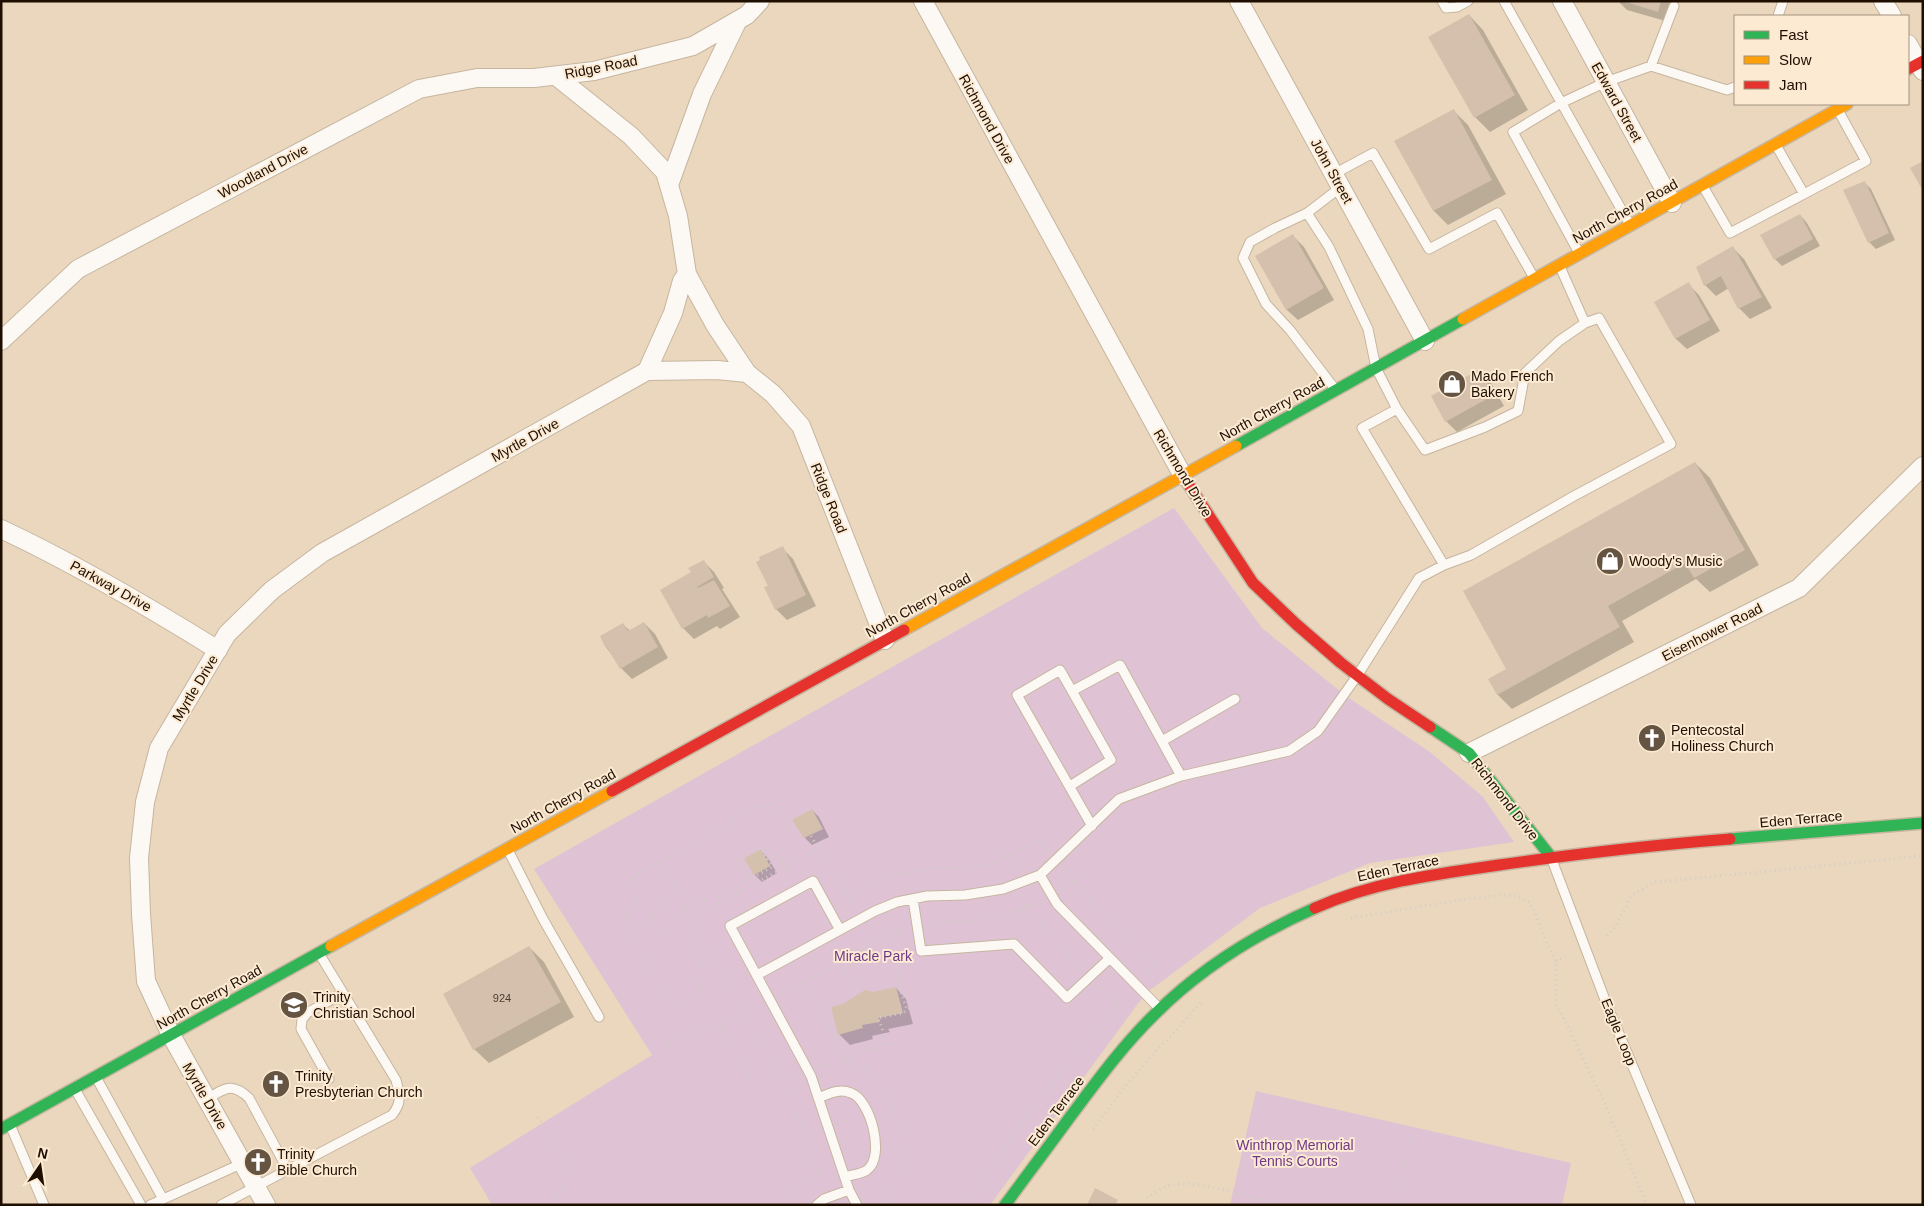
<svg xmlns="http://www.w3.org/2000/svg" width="1924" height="1206" viewBox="0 0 1924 1206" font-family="Arial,sans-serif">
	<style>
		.green { fill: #dfc3d5 }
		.shadow { fill: #0003 }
		.building { fill: #d4c0ad }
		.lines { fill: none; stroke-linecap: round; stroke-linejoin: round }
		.lane-casing { stroke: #c6b59f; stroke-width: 11 }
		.street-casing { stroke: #c6b59f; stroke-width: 20 }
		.fast-casing { stroke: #c6b59f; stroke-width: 14 }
		.slow-casing { stroke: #c6b59f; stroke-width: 14 }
		.jam-casing { stroke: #c6b59f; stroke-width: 14 }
		.path { stroke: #d3cec6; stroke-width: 3; stroke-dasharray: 1 4; stroke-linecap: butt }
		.lane { stroke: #fcf9f5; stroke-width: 9 }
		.street { stroke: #fcf9f5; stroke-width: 18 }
		.fast { stroke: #30b455; stroke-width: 11 }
		.slow { stroke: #ff9f0a; stroke-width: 11 }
		.jam { stroke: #e5322d; stroke-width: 11 }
		.labels { text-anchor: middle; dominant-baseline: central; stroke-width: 4; stroke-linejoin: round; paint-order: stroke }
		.number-label { font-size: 11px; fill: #4e3d2e }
		.street-label { font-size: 14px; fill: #1e0e00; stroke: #fcead3 }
		.poi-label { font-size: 14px; fill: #1e0e00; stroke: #fcead3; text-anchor: start }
		.park-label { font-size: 14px; fill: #703988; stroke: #fcead3 }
	</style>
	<rect width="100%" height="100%" fill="#ead7be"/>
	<!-- green -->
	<path class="green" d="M1174,508l88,120 84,68 84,56 53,45 31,45 -144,21 -110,45 -115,86 -155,211h-498l-22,-37 182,-113 -118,-186z
		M1256,1091l315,72 -9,42h-332z"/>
	<!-- shadow -->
	<path class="shadow" d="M1618,1h57l-6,21 -42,-12z
		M1469,15l14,15 45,80 -38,22 -15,-15z
		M1454,111l14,14 38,69 -58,31 -14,-14 -38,-69z
		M1864,182l7,7 24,51 -19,9 -7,-7z
		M1800,215l7,8 13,23 -38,20 -7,-7z
		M1293,236l11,11 30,53 -36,20 -11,-10 -30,-54z
		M1733,248l11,11 28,49 -22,11 -11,-11 -10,-20 -13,8 -11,-11z
		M1688,284l11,11 21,36 -33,18 -11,-10 -20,-36z
		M1480,370l10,11 14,25 -47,26 -11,-11z
		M1695,463l15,15 49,87 -49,27 -14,-13 -74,42 12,21 -122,67 -14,-14 -8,-15 18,-10z
		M782,548l11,11 23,47 -29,14 -11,-11 -7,-22z
		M703,561l11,11 10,16 -2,1 18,28 -20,12 -3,-3 -23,13 -11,-11 10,-56z
		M644,623l11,11 13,24 -36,21 -11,-11 -15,-21 17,-23 7,7z
		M812,810l7,7 10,20 -17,8 -7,-7z
		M761,851l7,7 9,15 -15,9 -7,-7z
		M529,947l15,15 30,55 -85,46 -15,-14z
		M896,988l10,11 7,25 -25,5 2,3 -18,4 1,3 -23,6 -11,-11 4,-29 30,-12z"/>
	<!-- building -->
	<path class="building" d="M1623,1h38l-3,11z
		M1469,14l46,81 -41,23 -46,-81z
		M1454,109l38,71 -59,31 -39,-70z
		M1923,161v30l-13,-23z
		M1865,181l24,52 -21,10 -25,-53z
		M1800,214l13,25 -39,21 -14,-25z
		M1293,234l31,54 -38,22 -31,-54z
		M1733,246l29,51 -24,12 -17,-33 -17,10 -8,-19z
		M1689,282l21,38 -35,19 -21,-37z
		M1480,369l14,26 -49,27 -14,-26z
		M1695,462l50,88 -51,28 -9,-15 -77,43 12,21 -123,68 -9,-16 18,-10 -43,-78z
		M783,546l23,49 -31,15 -11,-23 4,-1 -12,-24 4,-2 -1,-3z
		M704,560l10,17 -17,10 1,1 16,-8 16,26 -22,12 -1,-3 -25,14 -22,-39 31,-18 -3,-4z
		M644,622l14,25 -38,22 -13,-22h-2l-5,-11 23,-13 5,8z
		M812,809l11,20 -19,9 -12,-18z
		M761,849l9,17 -16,9 -10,-17z
		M529,946l32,56 -88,48 -30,-56z
		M896,987l7,26 -25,5 2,4 -18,3 1,3 -25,7 -7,-28 12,-3 22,-14 8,2z
		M1095,1188l23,12 -3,5h-28z"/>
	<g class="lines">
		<defs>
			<path id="lane" d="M1442,1l4,7 11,-1 11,-6
				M1504,1l125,222
				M1778,16l5,-15
				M1651,66l23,-60
				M1777,147l27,47 62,-33 -27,-49
				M1334,174l39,-21 56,96 68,-36 36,63
				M1704,188l26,45 74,-39
				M1307,213l34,-26
				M1578,251l-65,-119 48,-29 45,-21 45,-16 76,24 8,-3
				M1561,269l24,54
				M1335,389l-45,-59 -24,-26 -23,-46 7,-16 25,-14 32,-15 22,34 39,82 8,39 21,41 28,41 60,-23 33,-16 7,-38 34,-32 26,-18 14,-5 72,126 -97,52 -103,59 -27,10
				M1162,741l73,-42
				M1070,786l41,-26 -39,-69
				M1092,826l-75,-131 43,-25 12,21 48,-26 61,111
				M509,852l34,67 56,98
				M1552,860l55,145 84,200
				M1040,875l17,29 102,104
				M913,899l8,52 93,-7 53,54 43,-40
				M840,930l35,-19 22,-9 30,-6 38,-1 38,-6 37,-14 79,-76 62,-23 108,-25 29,-20 39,-55 62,-98 25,-13 -82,-137 35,-19
				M757,975l83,-45 -27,-49 -83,45 81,150 38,114 8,15
				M97,1079l66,120
				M329,1079l-28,-50 1,-9 5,-7 36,-20
				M76,1091l65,114
				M818,1098c11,-4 21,-10 33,-5 19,6 35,63 16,77 -5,4 -16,5 -22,7
				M207,1099c18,-11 25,-17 42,-1l39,72
				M11,1127l33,78
				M150,1205l93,-42
				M221,1205l171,-90c10,-12 8,-20 4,-35l-76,-125
				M817,1205l7,-6 25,-9"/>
			<path id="street" d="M923,1l260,475
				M1239,1l186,340
				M1562,1l110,202
				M1883,1l9,15
				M1908,44l15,27
				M556,76l75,60 34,36 13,44 9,58 -5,7 -9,32 -26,58
				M669,185l33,-91 36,-74
				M687,274l28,51 32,48
				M1,341l77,-72 341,-180 58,-11h57l60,-7 99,-25 54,-31 13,-14
				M1,529c75,35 146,77 217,121
				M1469,753l330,-165 124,-122
				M266,1205l-95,-170 -25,-54 -5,-67 -2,-56 6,-56 14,-54 68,-114 45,-44 50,-37 325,-182 70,-1 30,3 26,21 28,32 84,214"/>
			<path id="fast" d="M1236,446l227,-127
				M1430,727l39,26 82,104
				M1730,839l193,-16
				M1,1129l330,-183
				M1005,1205c22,-30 44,-59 65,-88 27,-36 53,-72 85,-103 45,-45 101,-80 160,-106"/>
			<path id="slow" d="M1463,319l384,-215
				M904,630l332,-184
				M331,946l281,-155"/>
			<path id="jam" d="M1908,69l15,-8
				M1183,476l70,107 43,41 45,39 47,36 42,28
				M612,791l292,-161
				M1315,908c59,-26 121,-34 184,-43 77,-11 154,-20 231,-26"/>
		</defs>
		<!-- lane casing -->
		<use href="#lane" class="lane-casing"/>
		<!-- street casing -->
		<use href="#street" class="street-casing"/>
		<!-- fast casing -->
		<use href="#fast" class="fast-casing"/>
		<!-- slow casing -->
		<use href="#slow" class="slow-casing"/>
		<!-- jam casing -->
		<use href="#jam" class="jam-casing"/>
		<!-- path -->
		<path class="path" d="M811,836l7,12
			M1006,850l7,21
			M767,859l10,-5
			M657,863l17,22 20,15 8,13
			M1063,868l17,21 75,77 -9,10
			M629,878l128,-71 10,-3 11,2c14,15 11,33 -1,48l7,13
			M1061,889l18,-11
			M847,894c21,-10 42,-20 66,-23 18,-3 36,-2 54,-4 26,-2 49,-13 71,-28l10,11
			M1022,895l5,13 16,-7
			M623,915l38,76 14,14c7,2 16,-1 21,-8 19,-25 -3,-61 -15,-84l20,-12h9l62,-34 -11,-18 -20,11 10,19
			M625,918c16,-12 19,-24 7,-41
			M1351,918l109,-18 42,-5 15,1 12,6 5,8 12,32 10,17v44l47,96 44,106
			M929,923l56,-3 42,-12 55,61
			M1607,936l10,-12 15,-29 23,-13 268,-26
			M665,939c-4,-4 -9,-8 -11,-13 -7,-13 6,-24 18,-25l14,9
			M842,961l15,30
			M1556,962l9,-5
			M846,970c15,-9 29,-20 47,-19 10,12 1,15 4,27 2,11 7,21 10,32
			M805,981l43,81
			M1098,986l20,20
			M781,993l42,-21 52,-31 30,-13
			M745,1012l14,-7
			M722,1031l4,-7 20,-10
			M888,1044l-10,-26 25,-5 8,-6 29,-7
			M657,1050l47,-24 18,5 28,47
			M845,1055l50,-12
			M820,1067c13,-3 28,-8 41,-1 25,11 48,68 44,94 -2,15 -12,25 -22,36l5,9
			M783,1081l13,-6
			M538,1117c9,14 29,40 28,58 0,10 -8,20 -12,30
			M883,1117l13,-3
			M1093,1129l29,-39 31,-36 18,-18 30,-34
			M1147,1198c7,-4 15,-11 24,-13 23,-7 86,14 111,20
			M1398,1202l15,-71
			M784,1205c6,-15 19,-23 33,-31 -10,-36 -23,-69 -39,-102l-85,-153 127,-72 36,62
			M966,1205l57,-84 65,-81 39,-43
			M1392,1205l6,-3 2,3"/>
		<!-- lane -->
		<use href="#lane" class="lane"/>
		<!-- street -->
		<use href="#street" class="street"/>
		<!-- fast -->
		<use href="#fast" class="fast"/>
		<!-- slow -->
		<use href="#slow" class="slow"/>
		<!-- jam -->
		<use href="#jam" class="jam"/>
	</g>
	<!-- icons -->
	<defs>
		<symbol id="shop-disc" viewBox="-11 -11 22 22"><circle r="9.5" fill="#655442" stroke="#fcead3"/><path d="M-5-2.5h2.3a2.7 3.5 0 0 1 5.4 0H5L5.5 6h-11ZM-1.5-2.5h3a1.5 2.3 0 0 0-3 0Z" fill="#fff"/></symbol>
		<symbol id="church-disc" viewBox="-11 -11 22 22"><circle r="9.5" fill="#655442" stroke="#fcead3"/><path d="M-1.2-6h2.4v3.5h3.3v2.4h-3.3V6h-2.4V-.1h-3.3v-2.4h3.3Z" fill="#fff"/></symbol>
		<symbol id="school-disc" viewBox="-11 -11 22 22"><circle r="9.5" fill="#655442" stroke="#fcead3"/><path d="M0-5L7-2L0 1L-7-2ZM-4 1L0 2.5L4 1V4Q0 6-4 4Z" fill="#fff"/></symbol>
	</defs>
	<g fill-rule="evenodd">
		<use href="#shop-disc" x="1436" y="368" width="32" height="32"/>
		<use href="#shop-disc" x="1594" y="545" width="32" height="32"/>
		<use href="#church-disc" x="1636" y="722" width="32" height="32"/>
		<use href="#school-disc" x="278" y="989" width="32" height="32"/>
		<use href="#church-disc" x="260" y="1068" width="32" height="32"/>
		<use href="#church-disc" x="242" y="1146" width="32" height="32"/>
	</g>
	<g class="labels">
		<!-- number labels -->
		<g class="number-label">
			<text x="502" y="998">924</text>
		</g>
		<!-- street labels -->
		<g class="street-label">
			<text transform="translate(601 67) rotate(-11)">Ridge Road</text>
			<text transform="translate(1617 102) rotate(61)">Edward Street</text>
			<text transform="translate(987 119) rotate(61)">Richmond Drive</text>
			<text transform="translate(263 171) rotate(-28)">Woodland Drive</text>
			<text transform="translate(1332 171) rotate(61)">John Street</text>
			<text transform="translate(1625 211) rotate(-29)">North Cherry Road</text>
			<text transform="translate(1272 409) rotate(-29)">North Cherry Road</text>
			<text transform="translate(525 440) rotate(-29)">Myrtle Drive</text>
			<text transform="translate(1183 473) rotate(59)">Richmond Drive</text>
			<text transform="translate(829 498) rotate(68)">Ridge Road</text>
			<text transform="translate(111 586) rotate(29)">Parkway Drive</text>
			<text transform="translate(918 605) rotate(-29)">North Cherry Road</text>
			<text transform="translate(1712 632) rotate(-27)">Eisenhower Road</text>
			<text transform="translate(195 688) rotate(-59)">Myrtle Drive</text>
			<text transform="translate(1505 799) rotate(52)">Richmond Drive</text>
			<text transform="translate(563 801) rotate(-29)">North Cherry Road</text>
			<text transform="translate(1801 819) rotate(-5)">Eden Terrace</text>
			<text transform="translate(1398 868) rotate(-12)">Eden Terrace</text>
			<text transform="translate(209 997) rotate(-29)">North Cherry Road</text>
			<text transform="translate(1619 1032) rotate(68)">Eagle Loop</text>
			<text transform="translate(205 1096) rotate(60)">Myrtle Drive</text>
			<text transform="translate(1056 1111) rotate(-53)">Eden Terrace</text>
		</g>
		<!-- poi labels -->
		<g class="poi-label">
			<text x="1471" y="376">Mado French<tspan x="1471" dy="16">Bakery</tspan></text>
			<text x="1629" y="561">Woody's Music</text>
			<text x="1671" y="730">Pentecostal<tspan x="1671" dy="16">Holiness Church</tspan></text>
			<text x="313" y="997">Trinity<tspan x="313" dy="16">Christian School</tspan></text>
			<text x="295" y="1076">Trinity<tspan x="295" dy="16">Presbyterian Church</tspan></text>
			<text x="277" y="1154">Trinity<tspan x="277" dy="16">Bible Church</tspan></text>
		</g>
		<!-- park labels -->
		<g class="park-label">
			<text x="873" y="956">Miracle Park</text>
			<text x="1295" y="1145">Winthrop Memorial<tspan x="1295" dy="16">Tennis Courts</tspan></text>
		</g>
	</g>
	<!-- border -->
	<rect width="1924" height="1206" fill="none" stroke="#1e0e00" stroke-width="5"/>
	<!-- legend -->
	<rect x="1734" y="15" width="175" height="90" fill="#fcead3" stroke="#a3927f"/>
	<rect x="1744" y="31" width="25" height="8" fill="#30b455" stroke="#a3927f"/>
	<text x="1779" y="40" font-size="15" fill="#1e0e00">Fast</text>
	<rect x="1744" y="56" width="25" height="8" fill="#ff9f0a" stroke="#a3927f"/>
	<text x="1779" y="65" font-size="15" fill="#1e0e00">Slow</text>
	<rect x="1744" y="81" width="25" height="8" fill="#e5322d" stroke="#a3927f"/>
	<text x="1779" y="90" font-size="15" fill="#1e0e00">Jam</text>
	<!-- north arrow -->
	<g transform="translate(40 1166) rotate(13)" stroke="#fcead3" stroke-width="4" paint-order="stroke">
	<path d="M0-4L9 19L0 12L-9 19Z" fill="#1e0e00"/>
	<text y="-8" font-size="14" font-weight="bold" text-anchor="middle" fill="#1e0e00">N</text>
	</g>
</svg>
